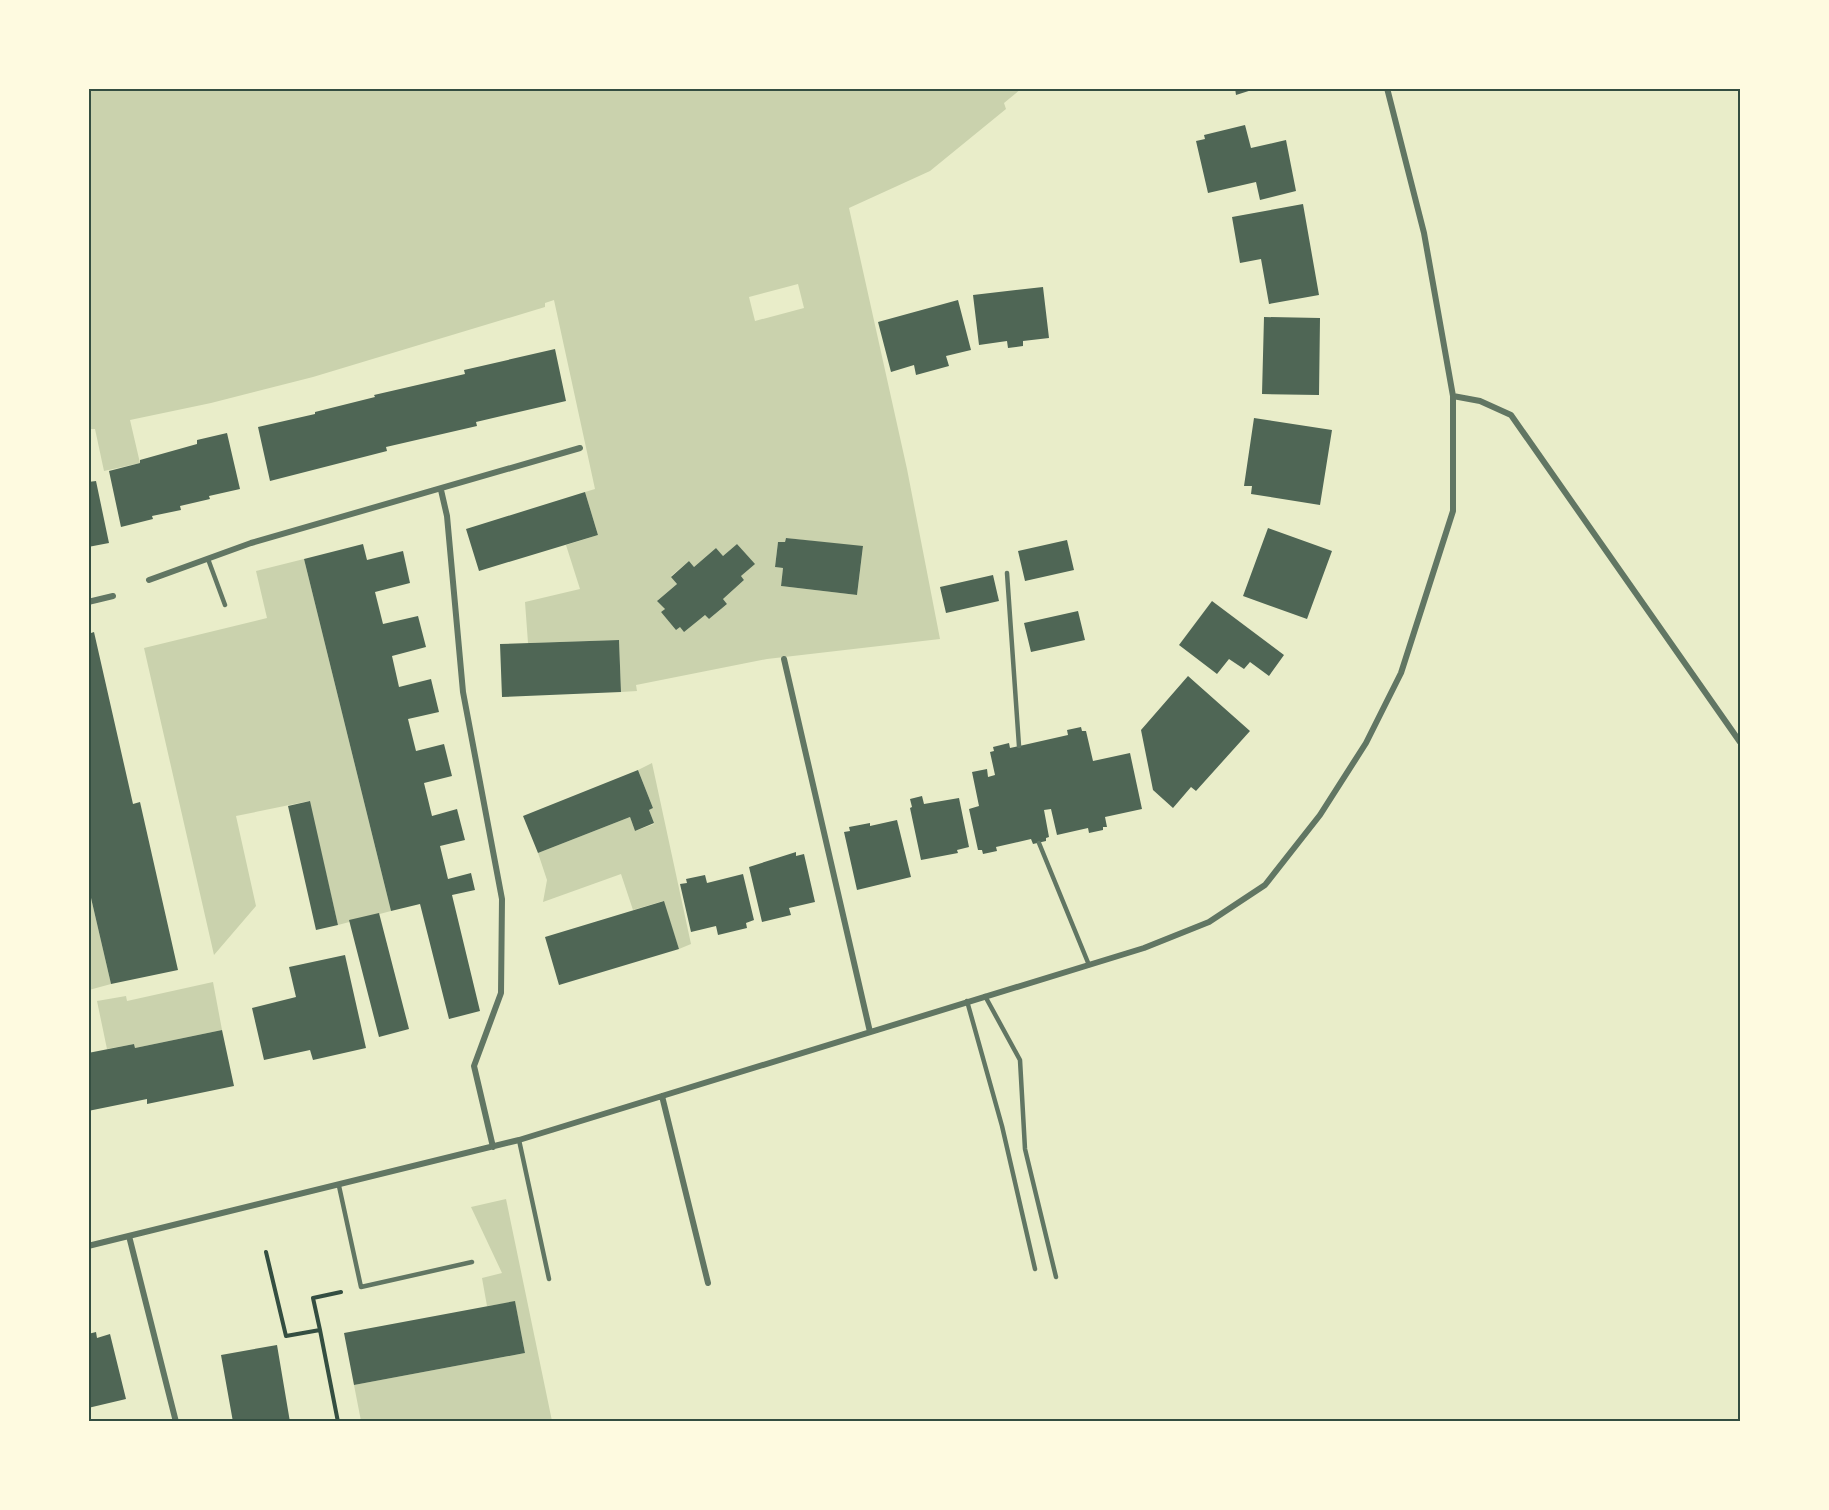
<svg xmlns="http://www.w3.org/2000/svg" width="1829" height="1510" viewBox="0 0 1829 1510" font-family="Cabin,sans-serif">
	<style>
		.green { fill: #cad2ad; fill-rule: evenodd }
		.building { fill: #4f6655 }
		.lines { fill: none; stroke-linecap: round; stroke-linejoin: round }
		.path { stroke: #344e41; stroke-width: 4 }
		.service { stroke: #617663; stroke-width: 4.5 }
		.minor { stroke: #617663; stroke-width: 6 }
		.neatline { fill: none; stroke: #344e41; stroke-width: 2 }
	</style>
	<rect width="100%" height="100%" fill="#e9edc9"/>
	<!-- green -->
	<path class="green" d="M88,89h933l-17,14 2,6 -76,62 -81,37 58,261 33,170 -173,20 -131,26 1,6 -16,1 -2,-52 -91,3 -3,-41 55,-13 -14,-44 32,-10 -13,-43 10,-3 -41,-189 -9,3v4l-232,70 -102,26 -81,17 10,43 -36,8 -9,-42h-7zM798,284l6,24 -49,13 -6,-24zM786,538l77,9 -6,48 -76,-9 2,-18 -8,-1 3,-25h7zM737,544l17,20 -13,12 3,4 -21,19 4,5 -18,15 -4,-4 -25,12 -19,-15 4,-3 -7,-9 19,-16 -6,-8 18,-15 5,6 22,-19 7,8z
		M304,559l87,352 -53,14 -29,-124 -73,15 20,90 -42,49 -70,-307 123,-30 -11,-47z
		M652,763l39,181 -12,5 -16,-48 -30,9 -12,-36 -78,28 4,-22 -9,-27 92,-36 5,14 19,-7 -5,-14 4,-2 -15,-38z
		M88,885l23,99 -22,6 -1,-1z
		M213,982l9,48 -87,18 -1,-4 -27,5 -10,-48 29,-5 1,5z
		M506,1199l46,222h-191l-7,-36 171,-32 -10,-51 -28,4 -5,-28 20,-5 -31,-66z"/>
	<!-- building -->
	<path class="building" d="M1235,88h20v1l-19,6z
		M1245,125l6,23 35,-8 10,51 -36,9 -4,-18 -48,11 -12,-52 9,-2 -1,-4z
		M1303,204l16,91 -50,9 -8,-45 -21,4 -8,-46z
		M1043,287l6,51 -26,3v5l-15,2 -1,-7 -28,4 -6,-50z
		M958,300l13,50 -25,6 3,10 -33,9 -2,-10 -23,7 -13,-50z
		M1264,317l56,1 -1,77 -57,-1z
		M555,349l11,52 -90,21 1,4 -91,21 1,4 -117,30 -12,-54 57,-13v-2l60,-15 -1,-2 91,-21 -1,-4z
		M1254,418l78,12 -12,75 -69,-11 1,-8h-8z
		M227,433l13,56 -31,7 1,3 -30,7 1,4 -29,6 1,3 -32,8 -12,-56 31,-8v-3l57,-16v-4z
		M96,481l13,62 -21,4v-65z
		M585,492l13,43 -119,36 -13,-42z
		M1268,528l64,23 -25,68 -64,-23z
		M786,538l77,8 -6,49 -76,-9 2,-18 -8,-1 3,-25h7z
		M1067,540l7,30 -49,11 -7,-30z
		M363,544l4,16 36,-9 7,32 -35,9 8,32 35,-8 8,31 -34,9 7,31 32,-8 8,33 -31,7 8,32 28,-7 8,32 -28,7 8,33 25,-7 8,31 -25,6 8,33 23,-6 4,17 -23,5 28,116 -31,8 -29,-115 -29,7 -87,-352z
		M737,544l18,20 -14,12 3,4 -21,19 4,5 -18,15 -4,-4 -21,17 -4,-5 -4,3 -15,-18 4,-3 -8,-8 20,-17 -6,-7 18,-16 5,6 22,-19 7,8z
		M993,575l6,26 -53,12 -6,-26z
		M1212,601l72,54 -15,21 -19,-14 -6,7 -15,-10 -12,15 -38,-29z
		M1078,611l7,29 -54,12 -7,-29z
		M94,632l39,172 7,-2 38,168 -67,14 -23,-99v-251z
		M619,640l2,52 -119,5 -2,-53z
		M1188,676l62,55 -54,60 -5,-4 -18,21 -20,-18 -12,-60z
		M1081,727l1,4h4l7,30 37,-8 12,56 -37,8 2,10h-4v3l-14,3 -1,-5 -31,7 -6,-26 -7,1 5,27 -3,1v3l-13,3 -2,-5 -35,8 1,4 -14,3 -1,-4h-4l-9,-41 10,-3 -7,-34 15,-3 1,8 7,-2 -5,-23 4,-1 -1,-4 16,-4 1,5 58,-13 -1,-5z
		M638,770l15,38 -4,2 5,13 -19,8 -5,-14 -92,36 -15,-37z
		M922,796l2,8 35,-6 10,49 -12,3 1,3 -37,7 -11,-52 2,-1 -2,-8z
		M310,801l28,124 -22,5 -28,-124z
		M897,820l14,57 -54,13 -13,-58 6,-1 -1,-4 21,-4v3z
		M796,852v4l8,-2 11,48 -26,6 2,7 -29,7 -13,-55z
		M743,874l11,46 -8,3 1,5 -29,7 -2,-9 -25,6 -11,-48 7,-1 -1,-4 19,-4 2,8z
		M664,901l15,48 -120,36 -14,-48z
		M379,913l30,116 -30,8 -30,-117z
		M345,955l21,93 -53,12 -3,-10 -46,10 -12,-52 44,-11 -7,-30z
		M222,1030l12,56 -87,18v-5l-59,12v-58l46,-9 1,4z
		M515,1301l10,52 -171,32 -10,-52z
		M96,1332l1,6 13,-4 16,65 -38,9v-74z
		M277,1345l13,77h-57l-12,-67z"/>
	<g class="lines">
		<!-- path -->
		<path class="path" d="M266,1252l20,84 34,-6 18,92
			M320,1330l-7,-32 28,-6"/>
		<!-- service -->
		<path class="service" d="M208,559l17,46
			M1007,573l12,173
			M1039,843l50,122
			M985,996l35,64 5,89 31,128
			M967,1001l35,125 33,143
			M519,1140l30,139
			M339,1186l22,101 111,-25"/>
		<!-- minor -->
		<path class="minor" d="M1453,396l27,5 31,14 229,327
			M441,490l6,26 16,176 39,207 -1,94 -27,73 19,81
			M149,580l102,-37 329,-95
			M88,602l25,-6
			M784,659l86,373
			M662,1096l46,187
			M129,1236l47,186
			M88,1246l431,-106 625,-192 65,-26 56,-37 55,-70 46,-72 35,-70 52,-162v-115l-29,-163 -37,-145"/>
	</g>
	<!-- border -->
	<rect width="1829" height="1510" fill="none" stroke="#fefae0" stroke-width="180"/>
	<rect x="90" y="90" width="1649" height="1330" class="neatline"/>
</svg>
